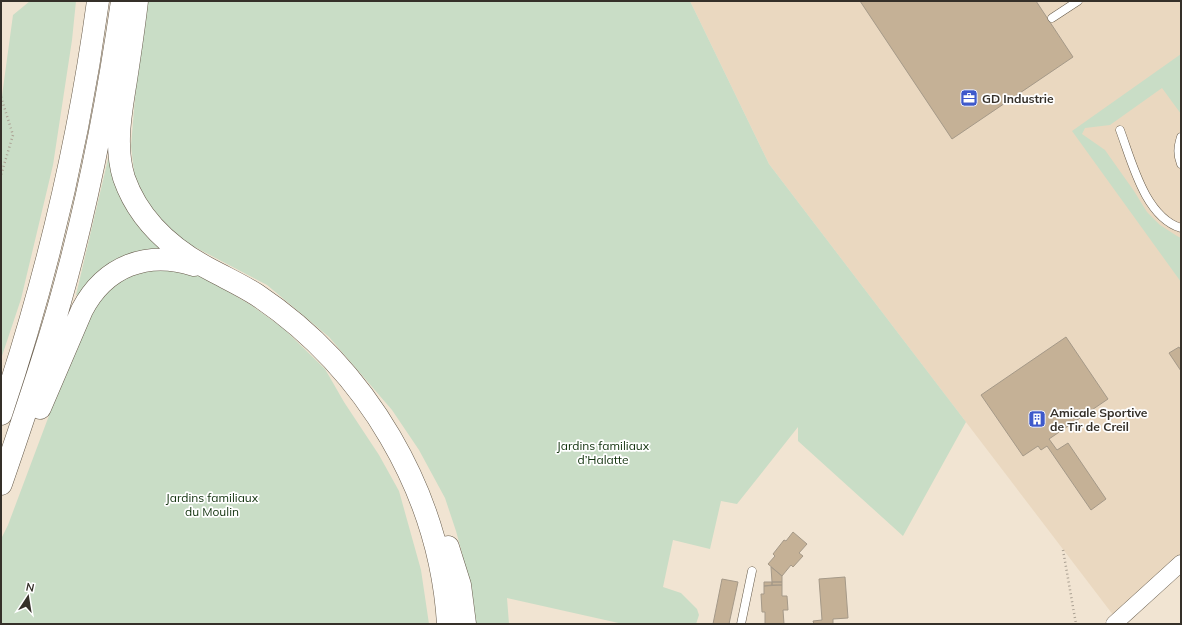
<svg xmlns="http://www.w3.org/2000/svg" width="1182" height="625" viewBox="0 0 1182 625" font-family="Mulish,sans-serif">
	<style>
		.built { fill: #ead8c0 }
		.green { fill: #c9ddc6 }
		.building { fill: #c5b196; stroke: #a59988 }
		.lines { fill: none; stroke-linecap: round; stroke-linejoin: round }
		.service-casing { stroke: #665b4b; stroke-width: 9 }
		.minor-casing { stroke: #665b4b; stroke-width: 17 }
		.trunk-casing { stroke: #665b4b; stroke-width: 23 }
		.path { stroke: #aba193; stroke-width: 2.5; stroke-dasharray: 1 3; stroke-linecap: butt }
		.service { stroke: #fff; stroke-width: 8 }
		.minor { stroke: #fff; stroke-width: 16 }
		.trunk { stroke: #fff; stroke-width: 22 }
		.labels { text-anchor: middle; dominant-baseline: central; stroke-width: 3.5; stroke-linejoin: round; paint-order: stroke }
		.poi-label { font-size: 12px; font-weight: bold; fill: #353029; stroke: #fff; text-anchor: start }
		.park-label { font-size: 12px; fill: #11320d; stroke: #fff }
	</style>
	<rect width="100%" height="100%" fill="#f1e4d2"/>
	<!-- built -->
	<path class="built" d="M690,1h491v571l-61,52 -351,-460z"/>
	<!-- green -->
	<path class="green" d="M30,1h46l-4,39 -19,125 -32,134 -20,60v-256l12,-88z
		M143,1h547l79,163 197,258 -63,114 -105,-95v-14l-61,77 -16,-3 -11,48 -37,-9 -10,47 18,6 16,16 2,6 -3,9h-73l-116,-26 2,26h-37l-5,-47 -5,-24 -6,-22 -11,-33 -26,-48 -27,-40 -63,-73 -62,-52 -80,-42 -30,-24 -21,-30 -5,-43z
		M1181,54v60l-19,-26 -52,37 -25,3 -3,6 23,16 29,41 13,21 13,13 17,11 4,2v44l-109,-151z
		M112,154l54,97 -84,45 -6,-1 32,-136z
		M158,267l26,5 19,5 48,28 32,23 42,41 19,33 35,53 20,36 22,79 8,54h-428v-85l7,-14 82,-219 40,-32z"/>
	<!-- building -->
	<path class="building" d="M860,1h176l37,56 -121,82z
		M1066,337l42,62 -59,40 8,11 11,-7 38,56 -15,11 -44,-64 -6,4 -3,-4 -15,10 -42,-61z
		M1179,347l2,3v21l-12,-18z
		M793,532l14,12 -8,9 4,3 -10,11 -2,-2 -9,11 -14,-12 7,-8 -2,-2 11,-14 2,1z
		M771,567l11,9v6h-10z
		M845,577l3,41 -15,1v5h-19l-1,-3 9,-1 -3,-41z
		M722,579l16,3 -9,42h-16z
		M764,582h8v3l-8,1z
		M772,582h10v3h-10z
		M782,585v11h5l1,14h-5l1,14h-23h4v-12h-3l-1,-18h3v-8z"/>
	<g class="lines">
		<defs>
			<path id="service" d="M1052,18l26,-17
				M1120,130c12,32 25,87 61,98
				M1181,137c-3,10 -4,17 0,27
				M741,624l11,-53"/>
			<path id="minor" d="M1114,624l67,-61"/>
			<path id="trunk" d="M137,1c-3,26 -7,53 -11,79 -5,32 -12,66 -2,98 15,43 50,73 89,93 15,8 30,15 44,24 109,73 183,197 191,329
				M40,408l42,-98c23,-44 65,-60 112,-45
				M1,414c45,-134 78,-273 97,-413
				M1,484c20,-58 40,-116 57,-175 29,-101 49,-204 64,-308
				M448,547l12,38 5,39"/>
		</defs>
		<!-- service casing -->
		<use href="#service" class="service-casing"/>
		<!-- minor casing -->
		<use href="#minor" class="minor-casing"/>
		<!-- trunk casing -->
		<use href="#trunk" class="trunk-casing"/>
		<!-- path -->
		<path class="path" d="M1,97l12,38 -12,40
			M1063,550l13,74"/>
		<!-- service -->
		<use href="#service" class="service"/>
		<!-- minor -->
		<use href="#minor" class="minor"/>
		<!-- trunk -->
		<use href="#trunk" class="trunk"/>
	</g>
	<!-- icons -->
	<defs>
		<symbol id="office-square" viewBox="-11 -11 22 22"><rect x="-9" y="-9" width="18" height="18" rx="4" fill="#3e59cb" stroke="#fff"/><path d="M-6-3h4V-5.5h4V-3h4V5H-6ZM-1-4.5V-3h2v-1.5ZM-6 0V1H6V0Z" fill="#fff"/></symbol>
		<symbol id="building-square" viewBox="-11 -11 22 22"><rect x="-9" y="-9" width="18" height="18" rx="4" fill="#3e59cb" stroke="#fff"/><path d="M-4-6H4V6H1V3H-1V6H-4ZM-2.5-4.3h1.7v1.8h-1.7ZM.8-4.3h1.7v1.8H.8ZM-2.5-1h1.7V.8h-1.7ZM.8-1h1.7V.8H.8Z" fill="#fff"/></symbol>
	</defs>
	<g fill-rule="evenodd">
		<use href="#office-square" x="959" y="88" width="20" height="20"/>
		<use href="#building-square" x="1027" y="409" width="20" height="20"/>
	</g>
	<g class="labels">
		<!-- poi labels -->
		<g class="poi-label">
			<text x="982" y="98">GD Industrie</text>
			<text x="1050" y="412">Amicale Sportive<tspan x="1050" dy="14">de Tir de Creil</tspan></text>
		</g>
		<!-- park labels -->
		<g class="park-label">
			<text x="603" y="445">Jardins familiaux<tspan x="603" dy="14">d’Halatte</tspan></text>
			<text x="212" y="497">Jardins familiaux<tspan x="212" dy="14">du Moulin</tspan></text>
		</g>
	</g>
	<!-- border -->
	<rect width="1182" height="625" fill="none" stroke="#353029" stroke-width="4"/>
	<!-- north arrow -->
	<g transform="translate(28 597) rotate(12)" stroke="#ffffff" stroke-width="3" paint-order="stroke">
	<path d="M0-3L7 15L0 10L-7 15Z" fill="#353029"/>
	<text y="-6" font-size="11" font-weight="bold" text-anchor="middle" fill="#353029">N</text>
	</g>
</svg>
